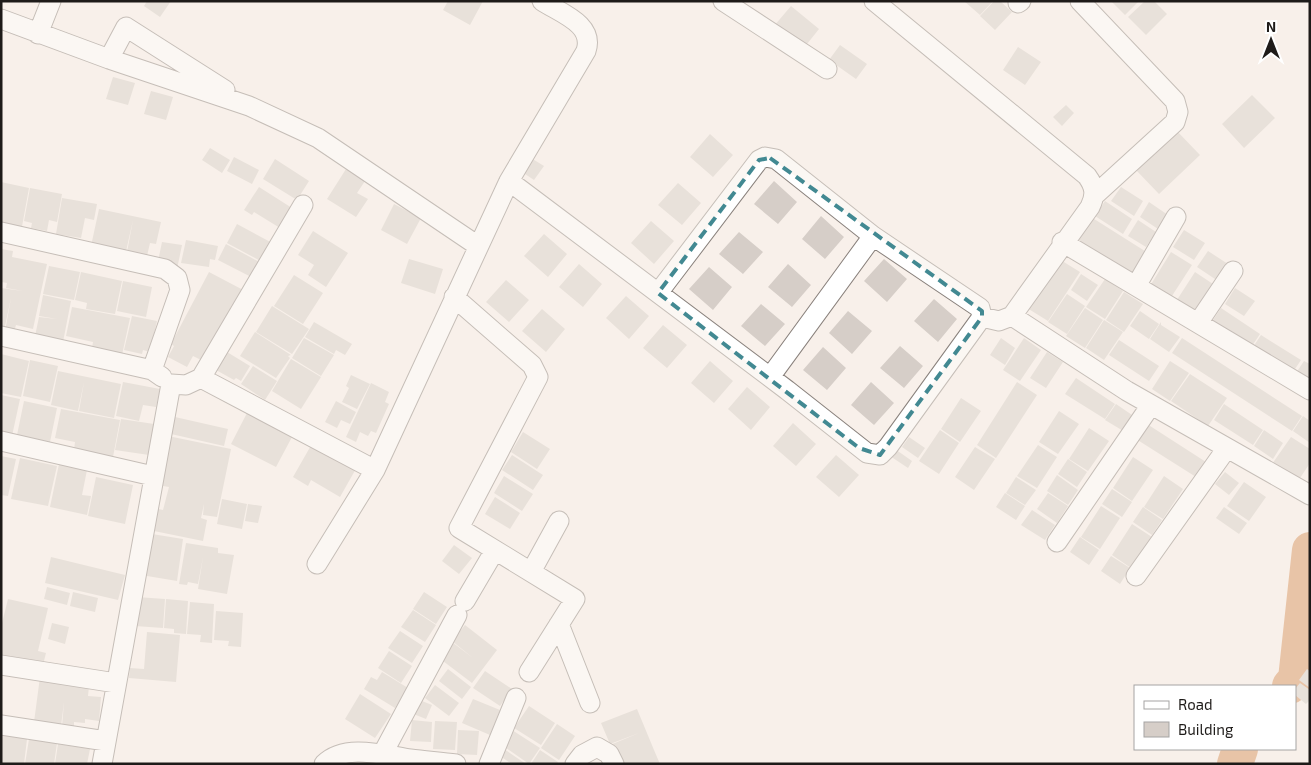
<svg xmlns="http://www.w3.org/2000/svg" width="1311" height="765" viewBox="0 0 1311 765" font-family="'Exo 2',sans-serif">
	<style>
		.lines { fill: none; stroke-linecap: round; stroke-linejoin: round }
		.river { stroke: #d68e58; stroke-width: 36 }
		.building { fill: #d6cec8 }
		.street-casing { stroke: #89817c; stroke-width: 21 }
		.street { stroke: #fff; stroke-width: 19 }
		.marked { fill: none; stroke: #428992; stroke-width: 4; stroke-dasharray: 10 6; stroke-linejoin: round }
	</style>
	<rect width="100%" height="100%" fill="#f8f0ea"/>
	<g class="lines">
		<!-- river -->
		<path class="river" d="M1290,686l6,-7 14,-129
			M1235,764l5,-15"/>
	</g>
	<!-- building -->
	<path class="building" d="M147,1h24l-11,16 -16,-11z
		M448,1h35l-13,24 -27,-15z
		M964,1h29l-13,14z
		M994,1h6l12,11 -17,18 -15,-14z
		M1111,1h28l-14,14z
		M1145,1h9l13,13 -21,21 -18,-18z
		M791,6l28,23 -16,20 -29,-23z
		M840,45l27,19 -11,15 -27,-19z
		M1018,47l23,15 -16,23 -22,-15z
		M113,77l22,6 -7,22 -22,-6z
		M151,91l22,6 -7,23 -22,-6z
		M1252,95l23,23 -31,30 -22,-24z
		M1066,105l8,8 -12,13 -9,-9z
		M1175,129l25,26 -41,39 -24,-25z
		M710,134l23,21 -20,22 -23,-20z
		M210,148l20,12 -8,13 -20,-13z
		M234,157l25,13 -7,14 -25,-13z
		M531,158l13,8 -10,14 -12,-8z
		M275,159l34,22 -12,19 -34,-21z
		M346,169l19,12 -8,12 11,6 -12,18 -29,-18z
		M774,181l23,21 -19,22 -24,-20z
		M1,182l28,6 -8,44 -20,-4z
		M678,183l23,20 -19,22 -24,-20z
		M259,187l33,21 -12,20 -26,-16 -2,3 -8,-5z
		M1121,187l22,14 -9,15 -23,-15z
		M30,188l32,6 -5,28 -8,-2 -2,11 -16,-3 1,-5 -8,-2z
		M62,198l35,6 -3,16 -9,-2 -4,20 -25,-4z
		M1105,201l27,18 -9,15 -28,-18z
		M1149,202l19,13 -10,14 -18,-12z
		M394,204l27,14 -14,26 -26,-14z
		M99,209l62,13 -5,22 -6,-1 -3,13 -20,-4 6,-32 -8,36 -34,-10z
		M821,216l23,21 -19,22 -23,-20z
		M1091,217l57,36 -16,25 -57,-37z
		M1138,220l18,12 -10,15 -18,-11z
		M651,221l23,20 -20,23 -23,-21z
		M237,224l39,21 -10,19 -39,-21z
		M1184,230l21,13 -11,17 -21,-13z
		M313,231l35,22 -22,34 -18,-12 6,-10 -16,-10z
		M739,232l24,20 -20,22 -24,-20z
		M544,234l23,20 -19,23 -24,-21z
		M186,240l32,6 -3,14 -5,-1 -1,8 -28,-4z
		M162,242l20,3 -5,24 -20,-3z
		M226,244l39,21 -8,15 -39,-20z
		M1,249l12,2 -1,6 35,7 -14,65 -17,-4 -2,7 -9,-1 6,-33 -7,33 -3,-1v-42l22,3 -17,-3 1,-5 -6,-1z
		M1208,251l20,13 -10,17 -21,-14z
		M1171,252l21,13 -22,34 -20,-13z
		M409,259l34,10 -8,25 -34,-11z
		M884,259l23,20 -20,23 -23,-21z
		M1059,259l21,13 -32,49 -21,-13z
		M579,264l23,20 -19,23 -24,-20z
		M788,264l23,21 -19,22 -24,-20z
		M49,266l31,6 -6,28 -31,-6z
		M709,267l23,20 -19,23 -24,-21z
		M81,272l41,9 -7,33 -29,-5 1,-6 -12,-3z
		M209,272l38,20 -9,16 -6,-3 -21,39 -6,18 -12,-6 -6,11 -19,-10 6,-11 -3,-2z
		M1195,272l21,14 -22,33 -21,-13z
		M1081,274l17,11 -11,16 -16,-11z
		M294,275l29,18 -20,31 -29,-18z
		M1105,279l18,12 -18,28 -19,-12z
		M506,280l23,20 -20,22 -23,-20z
		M123,281l29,6 -6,30 -29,-6z
		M1235,288l20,13 -11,15 -19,-12z
		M1124,292l19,12 -19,28 -18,-12z
		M1067,294l18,12 -18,28 -19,-12z
		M43,295l28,6 -8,41 -28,-6 4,-19 18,2 -18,-3z
		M626,296l23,20 -20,23 -23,-21z
		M934,299l23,20 -19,23 -24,-21z
		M761,304l24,20 -20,22 -24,-20z
		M272,306l37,23 -17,25 -36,-22z
		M72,307l58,11 -8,37 -30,-7 1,-6 -27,-6z
		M1085,308l18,12 -18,28 -19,-12z
		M1221,308l39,26 -10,15 -39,-26z
		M542,309l23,20 -19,23 -24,-21z
		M848,311l24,20 -20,23 -23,-21z
		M1140,311l19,13 -10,15 -19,-13z
		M132,316l25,5 -7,31 -7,-2 -1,4 -18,-4z
		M1104,320l19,12 -19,28 -18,-12z
		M314,322l38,22 -7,11 -9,-5 -2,4 -29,-17z
		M1161,322v3l19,12 -11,15 -19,-13z
		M663,325l24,20 -20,23 -24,-20z
		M255,332l36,23 -3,1 2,2 -14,20 -36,-22z
		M1261,335l40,25 -10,15 -40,-25z
		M304,338l30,17 -13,21 -29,-18z
		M1001,338l14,10 -10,17 -15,-10z
		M1024,338l17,12 -21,31 -17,-11z
		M1182,338l120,78 -10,15 -120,-78z
		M1119,340l40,26 -10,15 -40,-26z
		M900,346l23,20 -19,22 -24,-20z
		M823,347l23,21 -19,22 -24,-20z
		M227,352l23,14 -9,15 -5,-3 -2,2 -18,-10z
		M1047,352l16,10 -17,26 -16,-10z
		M1,354l28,7 -8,36 -20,-4z
		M291,359l30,18 -20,32 -29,-18z
		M30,360l28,6 -8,36 -27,-6z
		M710,361l23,20 -19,22 -23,-20z
		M1170,361l19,12 -19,28 -18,-12z
		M1304,361l6,3v22l-16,-10z
		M253,366l24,15 -12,19 -24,-16z
		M58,371l63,13 -7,34 -35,-7 5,-29 -6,29 -27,-6z
		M1190,374l37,24 -19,28 -37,-25z
		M351,375l19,9 -13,25 -15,-7 7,-14 -3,-2z
		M1076,378l39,26 -10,15 -40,-25z
		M123,382l37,7 -4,18 -13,-2 -4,16 -23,-5z
		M871,382l23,21 -20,22 -23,-20z
		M1017,382l20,13 -41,63 -19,-13z
		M371,383l18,9 -4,10 4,2 -13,29 -5,-2 -3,5 -8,-4 -4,10 -10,-5z
		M747,387l23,20 -19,23 -23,-21z
		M1,395l19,4 -8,37 -11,-2z
		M961,398l20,13 -21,31 -19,-13z
		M24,401l33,7 -7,34 -33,-7z
		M336,401l20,11 -6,12 -9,-4 -4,8 -12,-6z
		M1116,404l19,13 -10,15 -20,-12z
		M1224,404l39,26 -10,15 -39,-25z
		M61,409l59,11 -7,37 -39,-7 1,-8 -20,-4z
		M1059,411l20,13 -21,30 -19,-12z
		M247,413l45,24 -16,30 -45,-23z
		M1303,416l7,5v22l-17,-12z
		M175,417l53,12 -4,17 -53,-12z
		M121,419l33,5 -5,31 -34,-5z
		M793,423l23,21 -20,22 -23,-20z
		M1147,424l59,38 -10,15 -60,-38z
		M1089,428l20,13 -21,30 -19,-12z
		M940,430l19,13 -20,31 -20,-13z
		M1264,430l19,13 -10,16 -19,-13z
		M523,432l27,17 -13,20 -26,-17z
		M168,436l63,13 -14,68 -14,-2 1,-11 -3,14 6,2 -4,21 -54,-11 5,-22 9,2 6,-23 -12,-2z
		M909,437l16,11 -7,10 -16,-11z
		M1291,437l19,12v14l-12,18 -26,-17z
		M313,442l44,25 -17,30 -29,-17 -3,6 -15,-9z
		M1038,445l19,12 -20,31 -20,-12z
		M975,447l20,12 -21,31 -19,-13z
		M895,449l17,12 -4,7 -18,-12z
		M512,455l31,20 -10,15 -31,-20z
		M836,455l23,20 -20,22 -23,-20z
		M1,456l15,3 -8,37 -7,-1z
		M1133,457l20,13 -21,31 -19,-13z
		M20,458l37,8 -9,40 -37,-7z
		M1068,459l19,13 -10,15 -19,-13z
		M59,464l28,6 -5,25 9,1 -4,19 -37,-8z
		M1225,472l14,11 -10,12 -14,-11z
		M1057,475l21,15 -10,15 -21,-14z
		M504,476l29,18 -11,17 -28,-18z
		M1164,476l19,13 -20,30 -19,-12z
		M96,477l37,8 -8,39 -37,-8z
		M1016,477l20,13 -11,15 -19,-12z
		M1244,482l22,15 -17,24 -22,-15z
		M1112,489l20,13 -10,15 -20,-13z
		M1005,493l20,13 -9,14 -20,-13z
		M1048,493l20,13 -11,17 -20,-14z
		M495,497l25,16 -10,16 -25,-15z
		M222,499l25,5 -5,25 -25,-5z
		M248,504l14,2 -4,17 -13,-2z
		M1101,506l19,12 -20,31 -19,-12z
		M1143,507l19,13 -10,15 -19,-13z
		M1224,507l23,16 -8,11 -23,-16z
		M1032,510l23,15 -10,15 -24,-15z
		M1132,524l20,13 -21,31 -19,-13z
		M152,534l31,5 -6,42 -36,-6z
		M1080,537l19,13 -10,15 -19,-13z
		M186,543l32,5v5l16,2 -7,39 -29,-5 5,-32 -5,27 -10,-2 -1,3 -8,-1z
		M454,545l18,13 -13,16 -17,-13z
		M1111,556l19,12 -10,16 -19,-13z
		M51,557l74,18 -7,25 -73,-17z
		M47,587l23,6 -3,12 -23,-6z
		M73,592l25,6 -3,14 -25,-6z
		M424,592l23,15 -11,17 -23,-15z
		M137,597l28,2 -2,29 -28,-2z
		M8,599l40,9 -10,43 8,2 -4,16 -41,-12v-30z
		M166,599l22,2 -2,33 -12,-1v-4l-10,-1z
		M190,602l24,2 -2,39 -12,-1 1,-7 -14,-1z
		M413,610l23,15 -11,17 -24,-15z
		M216,611l27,2 -2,34 -13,-1 1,-5 -15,-1z
		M52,623l17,4 -4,17 -17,-5z
		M465,625l32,25 -25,33 -33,-25 13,-16 21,16 -21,-17z
		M400,631l23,15 -11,17 -24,-15z
		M147,632l33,3 -4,47 -47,-4 1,-10 14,1z
		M389,651l23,15 -11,17 -23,-15z
		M448,669l23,18 -9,12 -23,-18z
		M1307,669l3,2v17l-11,-8z
		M485,671l27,18 -12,17 -27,-18z
		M382,672l26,16 -13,20 -31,-19 7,-12 6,3z
		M40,677l49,9 -1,10 13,1 -2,24 -14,-2v4l-11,-1v6l-12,-1 2,-25 -3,24 -27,-4z
		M1300,683l10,7v10l-4,4 -11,-9v-6z
		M435,685l24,18 -10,13 -24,-18z
		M360,694l31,20 -16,24 -30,-19z
		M417,699l15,6 -6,14 -15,-6z
		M473,699l27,11 -10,25 -28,-12z
		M529,706l26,17 -14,22 -27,-17z
		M637,709l17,41 6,14h-42l-8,-19 29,-12 -29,11 -9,-21z
		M412,720l20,2 -1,20 -21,-1z
		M435,721l22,1 -2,28 -22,-1z
		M557,724l18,12 -16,24 -18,-12z
		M458,730l21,1 -2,24 -20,-1z
		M512,730l28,18 -11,16 -27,-19z
		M1,735l26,4 -3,25h-23z
		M29,739l28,4 -3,21h-29z
		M58,744l32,5 -3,15h-32z
		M504,749l22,15h-14l-12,-8z
		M540,750l18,12 -1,2h-26z"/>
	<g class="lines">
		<defs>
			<path id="street" d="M723,1l104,68
				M874,1l213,175c8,11 9,19 3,31l-78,109 -13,5 -17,-4
				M1080,1l95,100 3,11 -3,10 -80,73
				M1018,3l3,-2
				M1,19l108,40 140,47 69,32 160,108
				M38,34l13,-33
				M109,59l17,-32 99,63
				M509,181l278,209 80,63 13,2 8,-8 94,-130 -2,-9 -107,-72 -97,-77 -11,-2 -6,3 -101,133
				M1,232l164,37 12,9 3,12 -28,80
				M1062,242l248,148
				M1136,286l40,-69
				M454,297l78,68 6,12 -79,151 116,71 -46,73
				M1012,316l115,75 183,104
				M1198,323l35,-52
				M1,336l151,34 10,7
				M770,377l103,-141
				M201,378l174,92
				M1,441l152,35
				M1057,542l94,-137
				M317,564l58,-94 134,-289 77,-130c9,-27 -26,-38 -44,-50
				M531,572l28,-51
				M1136,576l91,-128
				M465,601l30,-51
				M559,624l31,79
				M1,665l115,18
				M1,725l105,16
				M383,753l74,-138
				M102,764l69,-380 15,1 15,-7 102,-173
				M324,764c21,-21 60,-9 86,-5 15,2 31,3 46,5
				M489,764l27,-66
				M575,764l7,-9 15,-8 12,7 5,10"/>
		</defs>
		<!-- street casing -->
		<use href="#street" class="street-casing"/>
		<!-- street -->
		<use href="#street" class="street"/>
	</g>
	<!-- marked area -->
	<path d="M0 0H1311V765H0ZM770,158l212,153v6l-102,138 -21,-7 -201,-155 101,-133z" fill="#f8f0ea" fill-opacity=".55" fill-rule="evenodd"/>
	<path class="marked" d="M770,158l212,153v6l-102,138 -21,-7 -201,-155 101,-133z"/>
	<!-- border -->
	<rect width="1311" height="765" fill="none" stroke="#1e1b19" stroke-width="5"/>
	<!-- legend -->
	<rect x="1134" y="685" width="162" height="65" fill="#ffffff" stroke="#a5a4a3"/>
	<rect x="1144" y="701" width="25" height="8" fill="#ffffff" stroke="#a5a4a3"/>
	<text x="1178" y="710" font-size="15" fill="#1e1b19">Road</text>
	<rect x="1144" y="722" width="25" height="15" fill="#d6cec8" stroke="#a5a4a3"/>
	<text x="1178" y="735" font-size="15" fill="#1e1b19">Building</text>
	<!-- north arrow -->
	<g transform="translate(1271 40)" stroke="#ffffff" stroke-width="4" paint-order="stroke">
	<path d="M0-4L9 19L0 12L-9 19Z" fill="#1e1b19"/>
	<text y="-8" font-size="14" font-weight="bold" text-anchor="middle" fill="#1e1b19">N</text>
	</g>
</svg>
